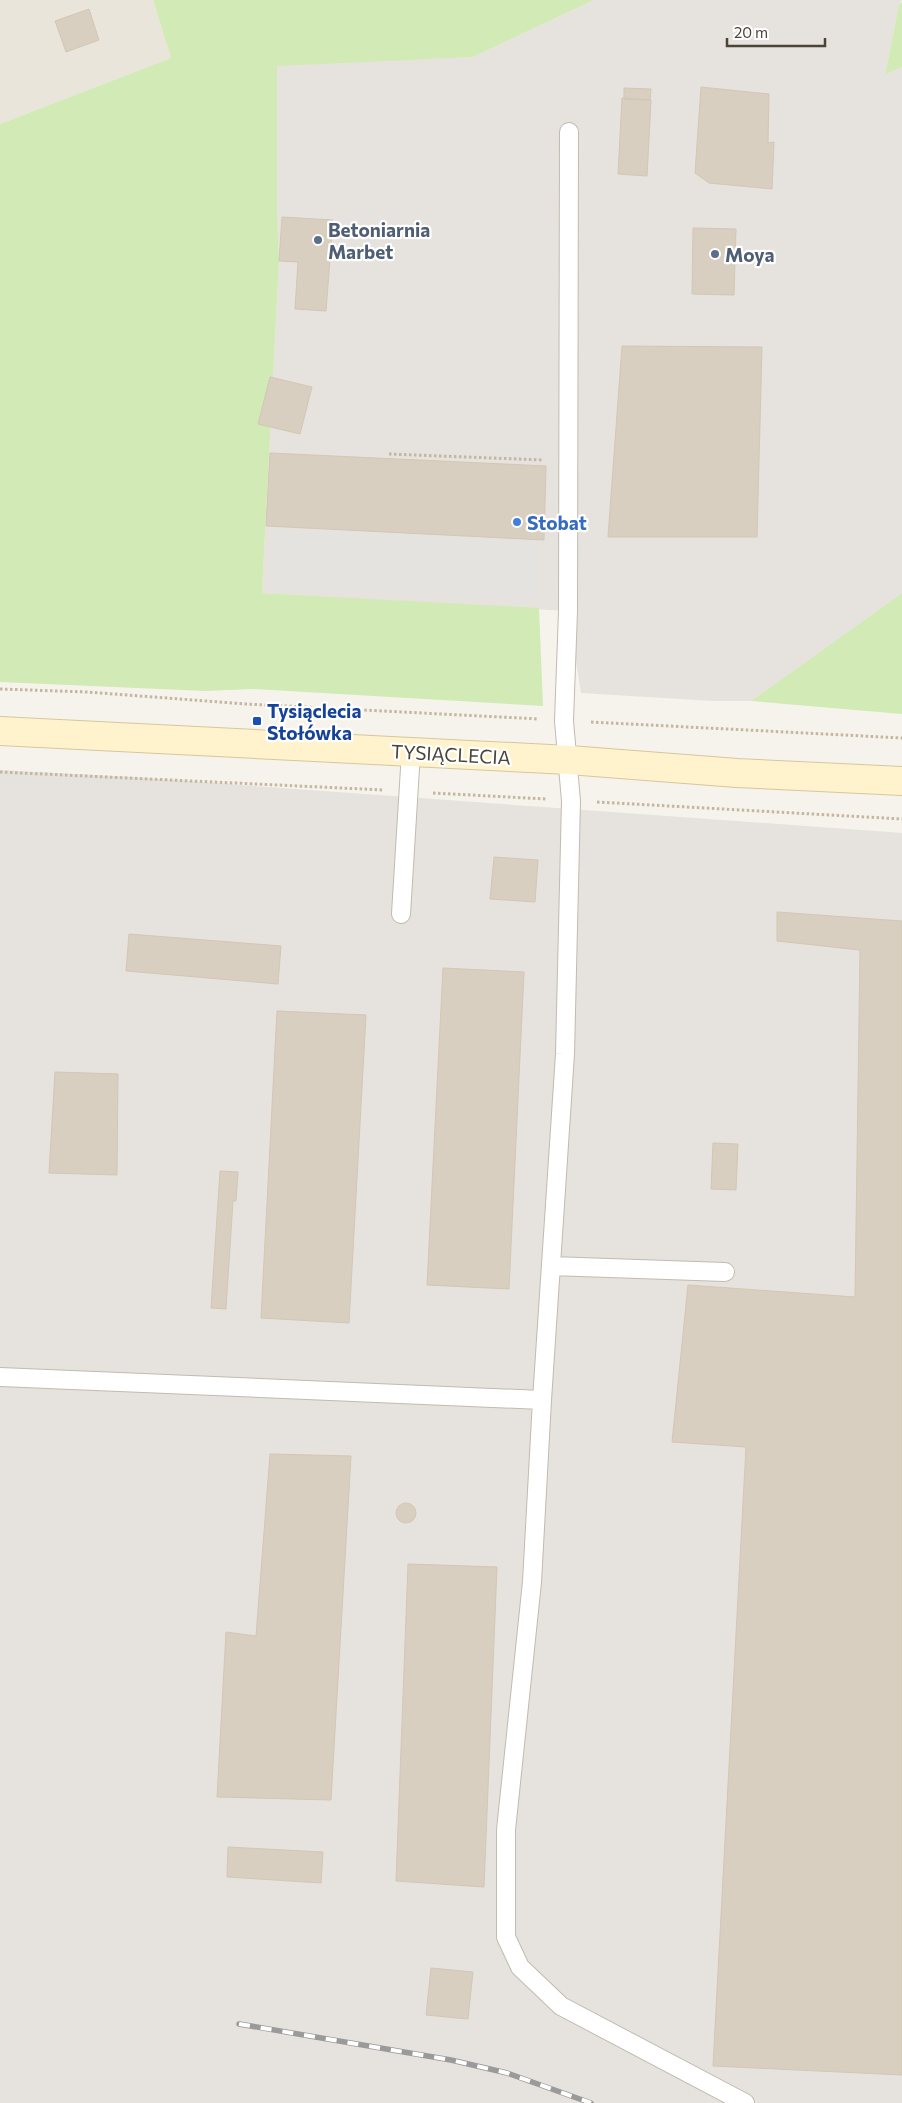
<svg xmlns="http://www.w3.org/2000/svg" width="902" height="2103" viewBox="0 0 902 2103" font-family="Commissioner,sans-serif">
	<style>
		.residential { fill: #eae5da }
		.industrial { fill: #e6e2dd }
		.green { fill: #d2eab5 }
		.parking { fill: #e5e3e0 }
		.building { fill: #d8cfc1; stroke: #d3c7b4 }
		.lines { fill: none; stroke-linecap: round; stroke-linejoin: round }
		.lane-casing { stroke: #c2bbae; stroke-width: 20 }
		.secondary-casing { stroke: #d6c79b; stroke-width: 30 }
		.path { stroke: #c4b79f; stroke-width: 3; stroke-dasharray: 2.5 2.5; stroke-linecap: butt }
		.lane { stroke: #fff; stroke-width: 18 }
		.secondary { stroke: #fff3cd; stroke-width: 28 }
		.rail-casing { stroke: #9a9a9a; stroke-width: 5.5 }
		.rail { stroke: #fff; stroke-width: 4; stroke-dasharray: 11; stroke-linecap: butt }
		.service-dot { fill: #5c6f8a; stroke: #fff; stroke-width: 2 }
		.shop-dot { fill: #3f7fe0; stroke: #fff; stroke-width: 2 }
		.transit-dot { fill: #1a4fb4; stroke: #fff; stroke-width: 2 }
		.labels { text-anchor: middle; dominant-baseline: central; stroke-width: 4.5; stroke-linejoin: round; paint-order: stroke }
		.service-label { font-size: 19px; font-weight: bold; fill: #4e5e75; stroke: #fff; text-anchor: start }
		.shop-label { font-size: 19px; font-weight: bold; fill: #366cbe; stroke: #fff; text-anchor: start }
		.transit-label { font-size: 19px; font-weight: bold; fill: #164399; stroke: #fff; text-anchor: start }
		.street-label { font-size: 19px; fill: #4b4439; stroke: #fff }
	</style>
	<rect width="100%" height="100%" fill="#f6f3ec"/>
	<!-- residential -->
	<path class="residential" d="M0,0h153l18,58 -171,66z"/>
	<!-- industrial -->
	<path class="industrial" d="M594,0h308l-3,4 -14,71 17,-8v526l-151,108h-38l-132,-8 -13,-82 -306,-18 17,-332 -9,-196 203,-8z
		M0,770l131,7 771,56v1270h-902z"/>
	<!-- green -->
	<path class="green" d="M153,0h441l-121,57 -196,9v147l2,48 -17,332 277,15 4,98 -290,-17 -47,2 -206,-9v-558l171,-66z
		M902,2v65l-17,8 14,-71z
		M902,593v121l-151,-13z"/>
	<!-- parking -->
	<path class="parking" d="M269,531l269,11 -2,57 -263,-11z"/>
	<!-- building -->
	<path class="building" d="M89,9l10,31 -33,12 -11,-31z
		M701,87l68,7 -1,49 6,-1 -2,47 -63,-6 -14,-10z
		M624,88l27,1 -1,11 -26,-1z
		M622,98l29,2 -4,76 -29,-2z
		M282,217l51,3 -7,91 -31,-2 3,-47 -19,-1z
		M693,228l43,1 -2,66 -42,-1z
		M622,346l140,1 -5,190h-149z
		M270,377l42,10 -12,47 -42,-10z
		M270,453l276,13 -2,74 -278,-14z
		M494,857l44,3 -3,42 -45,-3z
		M777,912l125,9v1154l-189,-9 33,-619 -74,-5 16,-157 167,12 5,-347 -83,-9z
		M129,934l152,12 -3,38 -152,-13z
		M443,968l81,4 -15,317 -82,-4z
		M277,1011l89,4 -17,308 -88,-5z
		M55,1072l63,2 -1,101 -68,-2z
		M713,1143l25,1 -2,46 -25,-1z
		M220,1171l18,1 -2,29h-3l-7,108 -15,-1z
		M270,1454l81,2 -20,344 -114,-3 9,-165 30,4z
		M396 1513a10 10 0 1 1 20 0a10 10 0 1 1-20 0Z
		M408,1564l89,3 -13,320 -88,-6z
		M228,1847l95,5 -2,31 -94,-6z
		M431,1968l42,4 -5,47 -42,-4z"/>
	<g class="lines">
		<defs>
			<path id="lane" d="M401,914l10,-162
				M551,1266l174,6
				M0,1377l542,23 23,-346 6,-253 -7,-80 4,-110 1,-479
				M542,1400l-10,182 -26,248v107l14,30 41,39 184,97"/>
			<path id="secondary" d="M0,731l569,29 168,13 165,8"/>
		</defs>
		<!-- lane casing -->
		<use href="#lane" class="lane-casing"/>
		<!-- secondary casing -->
		<use href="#secondary" class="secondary-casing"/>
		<!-- path -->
		<path class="path" d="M389,454l154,6
			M0,689l87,3 159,12 293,15
			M591,722l311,16
			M0,772l384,18
			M433,793l113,6
			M597,802l305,17"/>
		<!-- lane -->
		<use href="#lane" class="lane"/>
		<!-- secondary -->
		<use href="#secondary" class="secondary"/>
		<defs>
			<path id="rail" d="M239,2024l212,36 56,13 84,30"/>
		</defs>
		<!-- rail casing -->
		<use href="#rail" class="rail-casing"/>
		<!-- rail -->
		<use href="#rail" class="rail"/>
	</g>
	<!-- markers -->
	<g class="service-dot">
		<circle cx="318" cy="240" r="5"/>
		<circle cx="715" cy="254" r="5"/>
	</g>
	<circle class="shop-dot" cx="517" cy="522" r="5"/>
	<rect class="transit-dot" x="252" y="716" width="10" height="10" rx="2.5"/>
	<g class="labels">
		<!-- service labels -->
		<g class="service-label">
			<text x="328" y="229">Betoniarnia<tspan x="328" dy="22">Marbet</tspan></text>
			<text x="725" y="254">Moya</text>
		</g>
		<!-- shop labels -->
		<g class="shop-label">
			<text x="527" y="522">Stobat</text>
		</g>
		<!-- transit labels -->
		<g class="transit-label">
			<text x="267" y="710">Tysiąclecia<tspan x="267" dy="22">Stołówka</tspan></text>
		</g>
		<!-- street labels -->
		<g class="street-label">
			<text transform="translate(451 754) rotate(3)">TYSIĄCLECIA</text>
		</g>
	</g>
	<!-- scale -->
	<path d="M727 38v8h98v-8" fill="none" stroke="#4b4439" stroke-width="2.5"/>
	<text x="734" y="38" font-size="15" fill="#4b4439" stroke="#ffffff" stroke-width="4" paint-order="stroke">20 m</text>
</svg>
